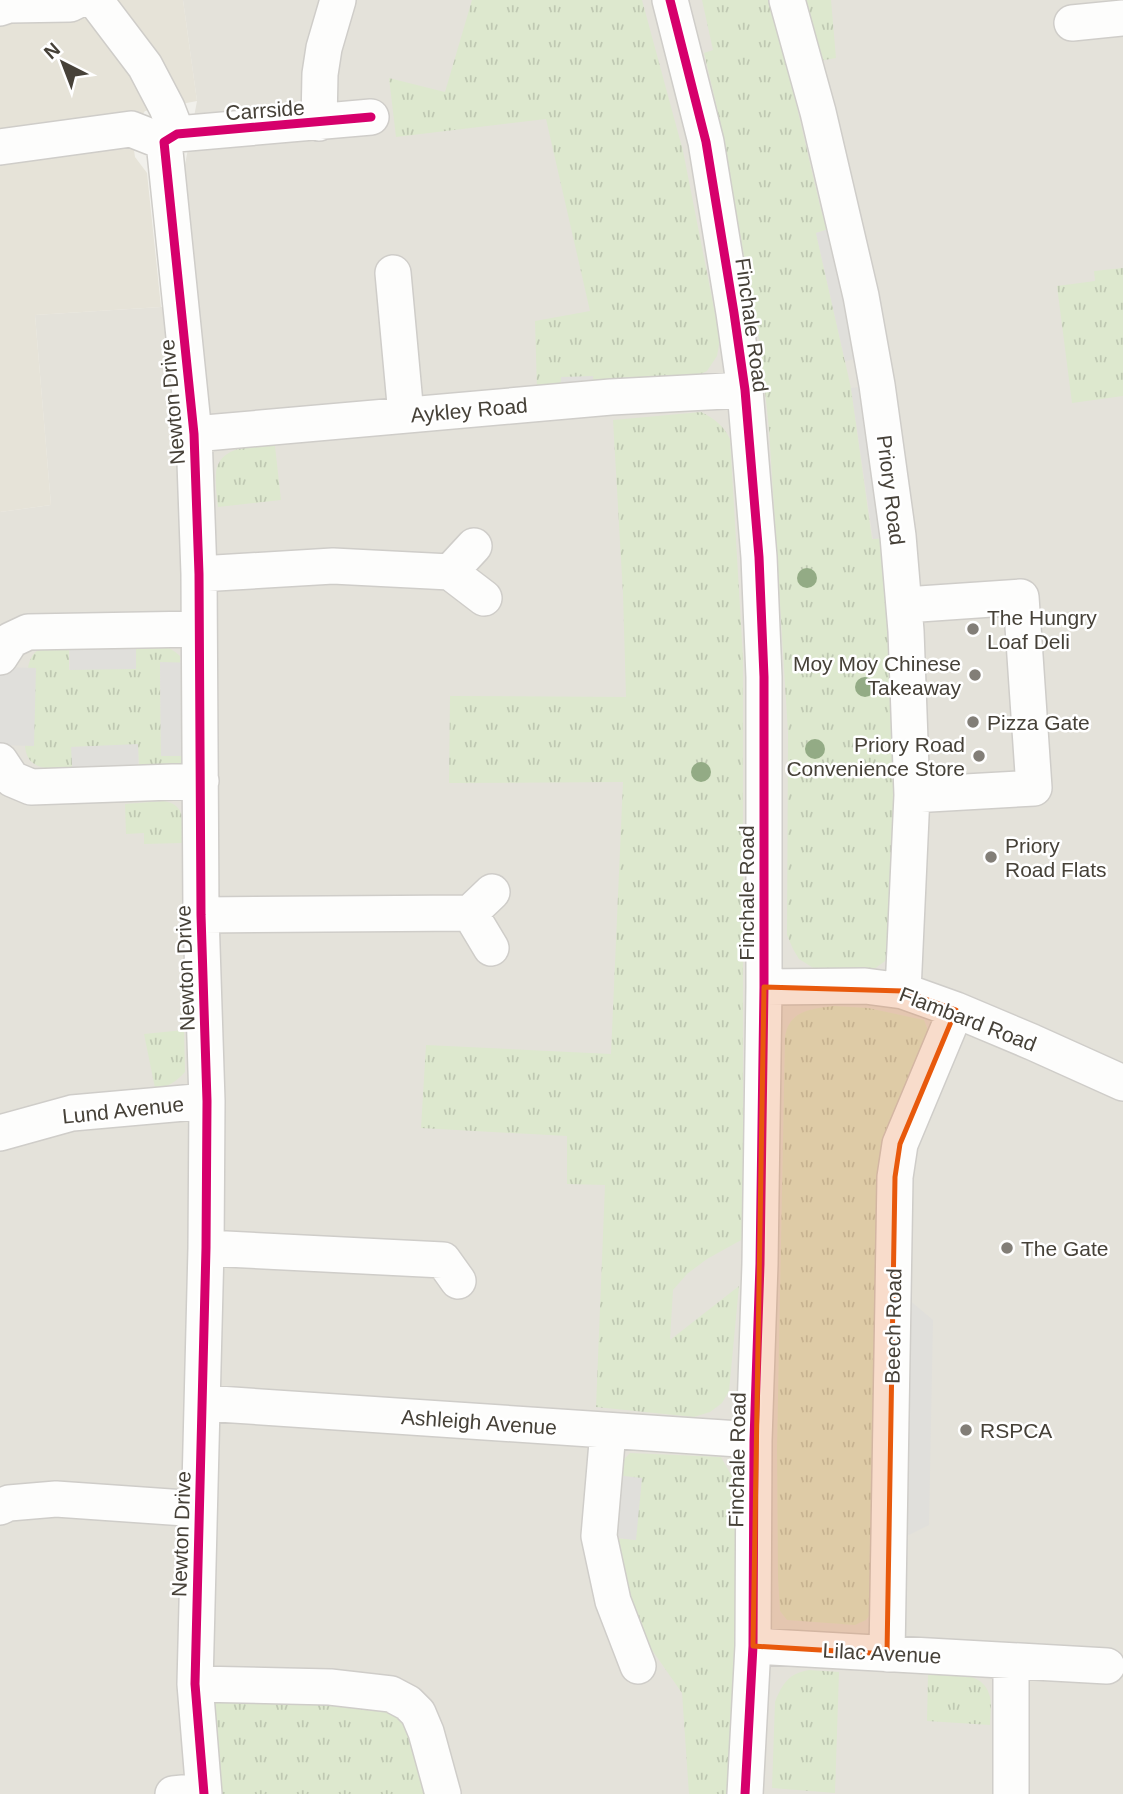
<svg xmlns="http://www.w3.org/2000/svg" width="1123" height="1794" viewBox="0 0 1123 1794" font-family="Arial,sans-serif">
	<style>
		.residential { fill: #e4e2da }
		.education { fill: #e6e3d8 }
		.grass { fill: url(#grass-tufts) }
		.parking { fill: #e0dfdb }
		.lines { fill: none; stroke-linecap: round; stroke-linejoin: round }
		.minor-casing { stroke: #cfcdc9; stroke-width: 38 }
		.minor { stroke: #fdfdfc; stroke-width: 35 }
		.cycleway-casing { stroke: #fff; stroke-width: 13 }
		.cycleway { stroke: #d6006c; stroke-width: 9 }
		.tree { fill: #93ab85 }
		.marked { fill: #e8590c; fill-opacity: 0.2; stroke: #e8590c; stroke-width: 5; stroke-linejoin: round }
		.poi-dot { fill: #827e77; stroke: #fff; stroke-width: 2.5 }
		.labels { text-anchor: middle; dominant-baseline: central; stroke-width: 5; stroke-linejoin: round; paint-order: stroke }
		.street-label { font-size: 21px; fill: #464138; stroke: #fff }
		.poi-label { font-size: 21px; fill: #464138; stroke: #fff; text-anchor: start }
	</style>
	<defs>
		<pattern id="grass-tufts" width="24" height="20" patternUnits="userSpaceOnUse" patternTransform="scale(1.75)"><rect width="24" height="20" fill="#dde8ce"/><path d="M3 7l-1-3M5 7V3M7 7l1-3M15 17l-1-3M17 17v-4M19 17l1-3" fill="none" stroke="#bfc8b2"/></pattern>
	</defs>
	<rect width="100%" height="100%" fill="#f1f0eb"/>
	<!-- residential -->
	<path class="residential" d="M183,0h940v1794h-1123v-1282l51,-7 -16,-190 126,-8 33,3 -10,-140 13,-69z"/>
	<!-- education -->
	<path class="education" d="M0,0h183l14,101 -52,10 -14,18 4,28 12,16 14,134 -126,8 16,190 -51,7z"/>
	<!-- grass -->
	<path class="grass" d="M472,0h170l41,151 37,188 -3,17 -10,15 -23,11 -147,9 -2,-70 55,-10 -44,-192 -150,18 -7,-59 56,14z
		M702,0h70l48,206 7,24 -11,3 35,155 21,151 11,-1 11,163 1,233 -4,19 -7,9 -10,7 -12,3 -47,-3 -16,-10 -6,-10 -6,-14 1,-203 -19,-303 -9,-85 -43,-236 -13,-55 9,-3z
		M805,0h26l5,58 -17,3z
		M1123,268v128l-51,7 -15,-117 38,-5 -1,-10z
		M701,412c14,7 22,13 29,27l13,219v581l-36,20 -20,15 -14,16 -3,50 69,-54 -10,105 -7,12 -12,9 -16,5 -98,-10 9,-222 -38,-1v-48l-146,-8 5,-83 185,9 12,-272 -174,1 1,-87 176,1 -3,-103 -10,-174z
		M275,446l6,54 -63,7c-1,-11 -3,-23 -2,-34 3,-28 38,-27 59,-27z
		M136,644c17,0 31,-1 44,12v7h-20l1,93h24v5l-12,8 -34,3 -1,-27 -66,2v22c-20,0 -46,3 -47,-24l8,1 2,-78h-7c4,-24 22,-22 41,-21v23z
		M163,801c24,3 20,23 19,42l-38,1v-11l-18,1 -1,-30z
		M834,1006l34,2 56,12 5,13 -13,47 -45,533 -5,7 -11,5 -68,-5 -7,-9 -2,-33 -1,-130 8,-411c4,-27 26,-28 49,-31z
		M184,1030l1,42c-9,10 -17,15 -30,16l-11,-54z
		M630,1453l91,4 14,25v131l-5,160 -2,21h-39l-7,-101 -37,-53 -14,-43 -16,-59 21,2 -20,-65v-7z
		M809,1670l30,2 -4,121 -63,-5 3,-86c8,-19 13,-28 34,-32z
		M928,1675c22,0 56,-6 62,22 2,8 0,19 0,28l-63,-4z
		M195,1684l196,10 52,100h-239z"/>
	<!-- parking -->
	<path class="parking" d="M844,224l28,132 -27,5 -29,-128z
		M593,376l1,12 -33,1v-12z
		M877,385l21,151 -25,3 -22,-151z
		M136,630v39l-66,1 -1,-39z
		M160,662l39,1 2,93h-40z
		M0,667l36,1 -2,78 -34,-1z
		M138,744l1,38 -66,3 -2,-38z
		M882,1277l51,43 -4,205 -20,10 -34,-12z
		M606,1474l36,4 -6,62 -37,-4z"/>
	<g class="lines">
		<defs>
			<path id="minor" d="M95,0l50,66 22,42 10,26
				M670,0l36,142 28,171 11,77 14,167 5,120v310l-4,277 -6,176 -1,206 -8,148
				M787,0l31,112 43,184 16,89 21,151 8,95 6,164 -9,196
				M0,8l9,-3 61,-1 8,-4
				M1072,23l51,-5
				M319,123l1,-49 4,-26 14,-48
				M164,142l30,292 5,140 2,341 6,186 -1,147 -11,436 9,110
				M164,142l13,-8 194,-17
				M0,147l131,-18 33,13
				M393,273l13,142
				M194,434l417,-37 134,-7
				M450,572l24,-26
				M199,574l134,-8 117,6 34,26
				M905,605l116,-8 13,191 -122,7
				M0,657l11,-17 17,-8 171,-3
				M0,761l12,18 19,8 170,-6
				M470,913l22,-21
				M201,915l269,-2 21,35
				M764,987l101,-1 38,5 53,19 76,32 91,41
				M0,1133l72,-20 135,-12
				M206,1248l237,12 15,21
				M203,1403l551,37
				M608,1431l-9,105 14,65 25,65
				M0,1507l9,-4 47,-4 143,10
				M753,1646l354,20
				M887,1654l8,-477 5,-33 56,-134
				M195,1684l135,3 61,7 17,9 10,10 8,19 17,62
				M173,1794l30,-3
				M1011,1794v-133"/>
		</defs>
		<!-- minor casing -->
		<use href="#minor" class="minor-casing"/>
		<!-- minor -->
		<use href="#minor" class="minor"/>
		<defs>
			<path id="cycleway" d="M670,0l36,142 28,171 11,77 14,167 5,120v310l-4,277 -6,176 -1,206 -8,148
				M204,1794l-9,-110 11,-436 1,-147 -6,-186 -2,-341 -5,-140 -30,-292 13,-8 194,-17"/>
		</defs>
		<!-- cycleway casing -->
		<use href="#cycleway" class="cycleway-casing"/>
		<!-- cycleway -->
		<use href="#cycleway" class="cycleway"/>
	</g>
	<!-- trees -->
	<g class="tree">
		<circle cx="807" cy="578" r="10"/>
		<circle cx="865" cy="687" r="10"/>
		<circle cx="815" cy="749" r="10"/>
		<circle cx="701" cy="772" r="10"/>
	</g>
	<!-- marked area -->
	<path class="marked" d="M764,987l139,4 53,19 -56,134 -5,33 -8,477 -134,-8z"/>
	<!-- markers -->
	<g class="poi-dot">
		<circle cx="973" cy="629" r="7"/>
		<circle cx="975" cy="675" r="7"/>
		<circle cx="973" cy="722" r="7"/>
		<circle cx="979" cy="756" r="7"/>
		<circle cx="991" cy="857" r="7"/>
		<circle cx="1007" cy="1248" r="7"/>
		<circle cx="966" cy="1430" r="7"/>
	</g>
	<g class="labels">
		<!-- street labels -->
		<g class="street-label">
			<text transform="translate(265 110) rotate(-4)">Carrside</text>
			<text transform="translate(752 325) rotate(82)">Finchale Road</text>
			<text transform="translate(172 402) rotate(-95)">Newton Drive</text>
			<text transform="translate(469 410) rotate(-5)">Aykley Road</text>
			<text transform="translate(891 490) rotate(83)">Priory Road</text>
			<text transform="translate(746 893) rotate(-90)">Finchale Road</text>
			<text transform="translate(185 968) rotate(-92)">Newton Drive</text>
			<text transform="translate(968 1019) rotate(21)">Flambard Road</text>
			<text transform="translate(123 1110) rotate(-6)">Lund Avenue</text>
			<text transform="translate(893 1326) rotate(-89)">Beech Road</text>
			<text transform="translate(479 1422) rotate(4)">Ashleigh Avenue</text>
			<text transform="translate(737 1460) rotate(-89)">Finchale Road</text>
			<text transform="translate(181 1534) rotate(-88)">Newton Drive</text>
			<text transform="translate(882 1653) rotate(3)">Lilac Avenue</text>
		</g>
		<!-- poi labels -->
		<g class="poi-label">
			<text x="987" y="617">The Hungry<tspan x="987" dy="24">Loaf Deli</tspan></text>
			<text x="961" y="663" text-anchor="end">Moy Moy Chinese<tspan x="961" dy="24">Takeaway</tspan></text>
			<text x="987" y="722">Pizza Gate</text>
			<text x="965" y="744" text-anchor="end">Priory Road<tspan x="965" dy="24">Convenience Store</tspan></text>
			<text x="1005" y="845">Priory<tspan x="1005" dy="24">Road Flats</tspan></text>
			<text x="1021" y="1248">The Gate</text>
			<text x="980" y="1430">RSPCA</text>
		</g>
	</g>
	<!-- north arrow -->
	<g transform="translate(63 63) rotate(318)" stroke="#ffffff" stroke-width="5" paint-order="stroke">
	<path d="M0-5L12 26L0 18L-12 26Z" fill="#464138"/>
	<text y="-10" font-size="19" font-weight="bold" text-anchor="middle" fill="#464138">N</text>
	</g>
</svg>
